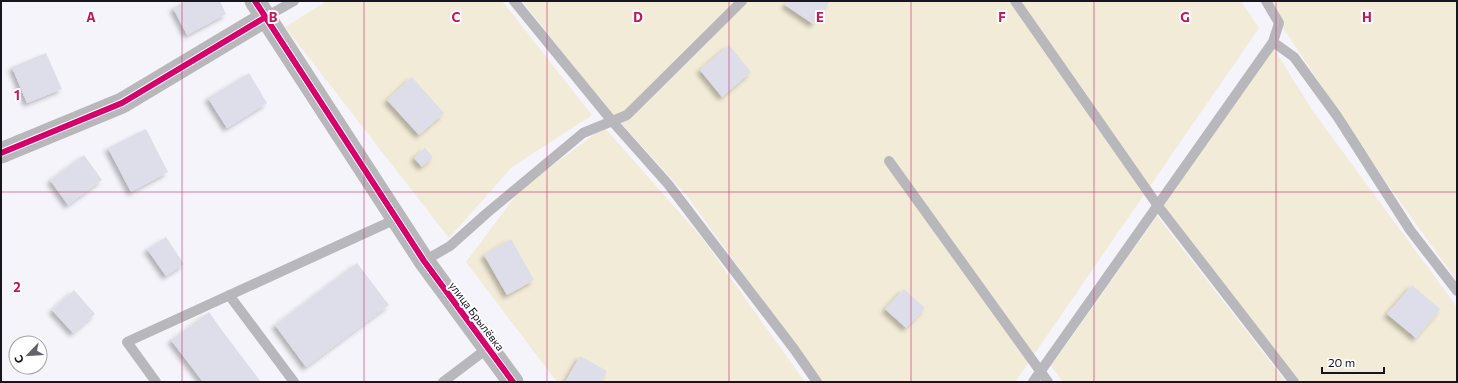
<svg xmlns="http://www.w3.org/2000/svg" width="1458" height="383" viewBox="0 0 1458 383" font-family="Commissioner,sans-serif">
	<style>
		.green { fill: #f2ebd7 }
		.building { fill: #dedeea; filter: url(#shadow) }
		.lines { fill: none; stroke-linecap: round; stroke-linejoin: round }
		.service { stroke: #b8b8bc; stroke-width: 10 }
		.minor { stroke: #b8b8bc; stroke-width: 21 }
		.cycleway-casing { stroke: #fff; stroke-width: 8 }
		.cycleway { stroke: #d6006c; stroke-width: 6 }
		.grid { fill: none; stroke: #c2185b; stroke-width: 1; stroke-opacity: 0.55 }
		.labels { text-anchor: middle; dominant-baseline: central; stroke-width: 4; stroke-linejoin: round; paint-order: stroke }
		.street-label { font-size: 11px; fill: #161520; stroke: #fff }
		.grid-label { font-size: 13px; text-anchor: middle; font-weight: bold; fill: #c2185b; stroke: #fff; stroke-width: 4; stroke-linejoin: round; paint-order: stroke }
	</style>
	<defs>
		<filter id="shadow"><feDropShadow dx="-3.5" dy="3.5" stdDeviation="2" flood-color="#0004"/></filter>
	</defs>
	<rect width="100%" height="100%" fill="#f4f4fa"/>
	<!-- green -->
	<path class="green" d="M327,1h175l90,114 -80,52 -63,71 -164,-211z
		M522,1h719l18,27 -244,354h-193l-135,-186 -83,-92z
		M1265,1h192v280l-71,-99z
		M1273,47l39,63 145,197v75h-161l-133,-176z
		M604,127l98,111 103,144h-248l-91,-120 54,-72z
		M1157,216l129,166h-223l-12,-16z"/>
	<!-- building -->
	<path class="building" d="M186,1h34l6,13 -39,21 -14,-27z
		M788,1h42l-17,23 -28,-19z
		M729,45l22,27 -29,25 -22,-27z
		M46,53l16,36 -35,14 -15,-36z
		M249,73l18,30 -40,25 -19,-30z
		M412,77l32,36 -25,22 -32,-35z
		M146,129l22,43 -37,20 -23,-44z
		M425,148l8,9 -11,10 -8,-9z
		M84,155l18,25 -34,25 -18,-25z
		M166,237l18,27 -18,12 -19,-27z
		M511,239l23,41 -27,15 -23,-40z
		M357,263l32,42 -83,62 -31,-42z
		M1412,285l28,24 -24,29 -29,-24z
		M904,289l21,19 -19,20 -21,-19z
		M74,290l21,24 -22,19 -21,-23z
		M209,312l12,17 40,53h-58l-32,-42z
		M580,356l27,15 -7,11h-35z"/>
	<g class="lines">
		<!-- service -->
		<path class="service" d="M514,1l98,120 56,63 126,165 23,33
			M1015,1l143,205 136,176
			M264,18l30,-17
			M1273,42l21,15 43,59 73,114 47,61
			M889,161l159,221
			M424,261l26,-15 37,-33 96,-80 44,-18 115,-114
			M229,295l65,87
			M156,382l-29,-40 269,-123
			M443,382l45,-34
			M1033,382l240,-340 6,-19 -13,-22"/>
		<!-- minor -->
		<path class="minor" d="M255,1l169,260 89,121
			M1,153l121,-50 142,-85"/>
		<defs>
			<path id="cycleway" d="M255,1l169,260 89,121
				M1,153l121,-50 142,-85"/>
		</defs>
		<!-- cycleway casing -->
		<use href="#cycleway" class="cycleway-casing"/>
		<!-- cycleway -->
		<use href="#cycleway" class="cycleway"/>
	</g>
	<!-- grid -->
	<path class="grid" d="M182,1v381M364,1v381M547,1v381M729,1v381M911,1v381M1094,1v381M1276,1v381M1,192h1456"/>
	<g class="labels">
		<!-- street labels -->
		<g class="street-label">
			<text transform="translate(477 316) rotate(53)">улица Брылёвка</text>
		</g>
	</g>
	<g class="grid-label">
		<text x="91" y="22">A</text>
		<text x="273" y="22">B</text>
		<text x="456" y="22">C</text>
		<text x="638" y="22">D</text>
		<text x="820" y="22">E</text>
		<text x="1002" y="22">F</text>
		<text x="1185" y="22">G</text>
		<text x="1367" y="22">H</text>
		<text x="17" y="100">1</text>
		<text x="17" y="292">2</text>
	</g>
	<!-- border -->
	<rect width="1458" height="383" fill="none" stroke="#161520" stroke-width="4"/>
	<!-- north arrow -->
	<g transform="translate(28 355) rotate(245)"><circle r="19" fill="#ffffff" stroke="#a2a1a6"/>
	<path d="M0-3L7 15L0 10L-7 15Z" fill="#64636c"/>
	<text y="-6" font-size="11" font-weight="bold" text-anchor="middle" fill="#161520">С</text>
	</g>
	<!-- scale -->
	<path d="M1322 367v6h62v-6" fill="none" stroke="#161520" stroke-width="2"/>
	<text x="1328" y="367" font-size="12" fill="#161520" stroke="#ffffff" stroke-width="3" paint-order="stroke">20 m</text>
</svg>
